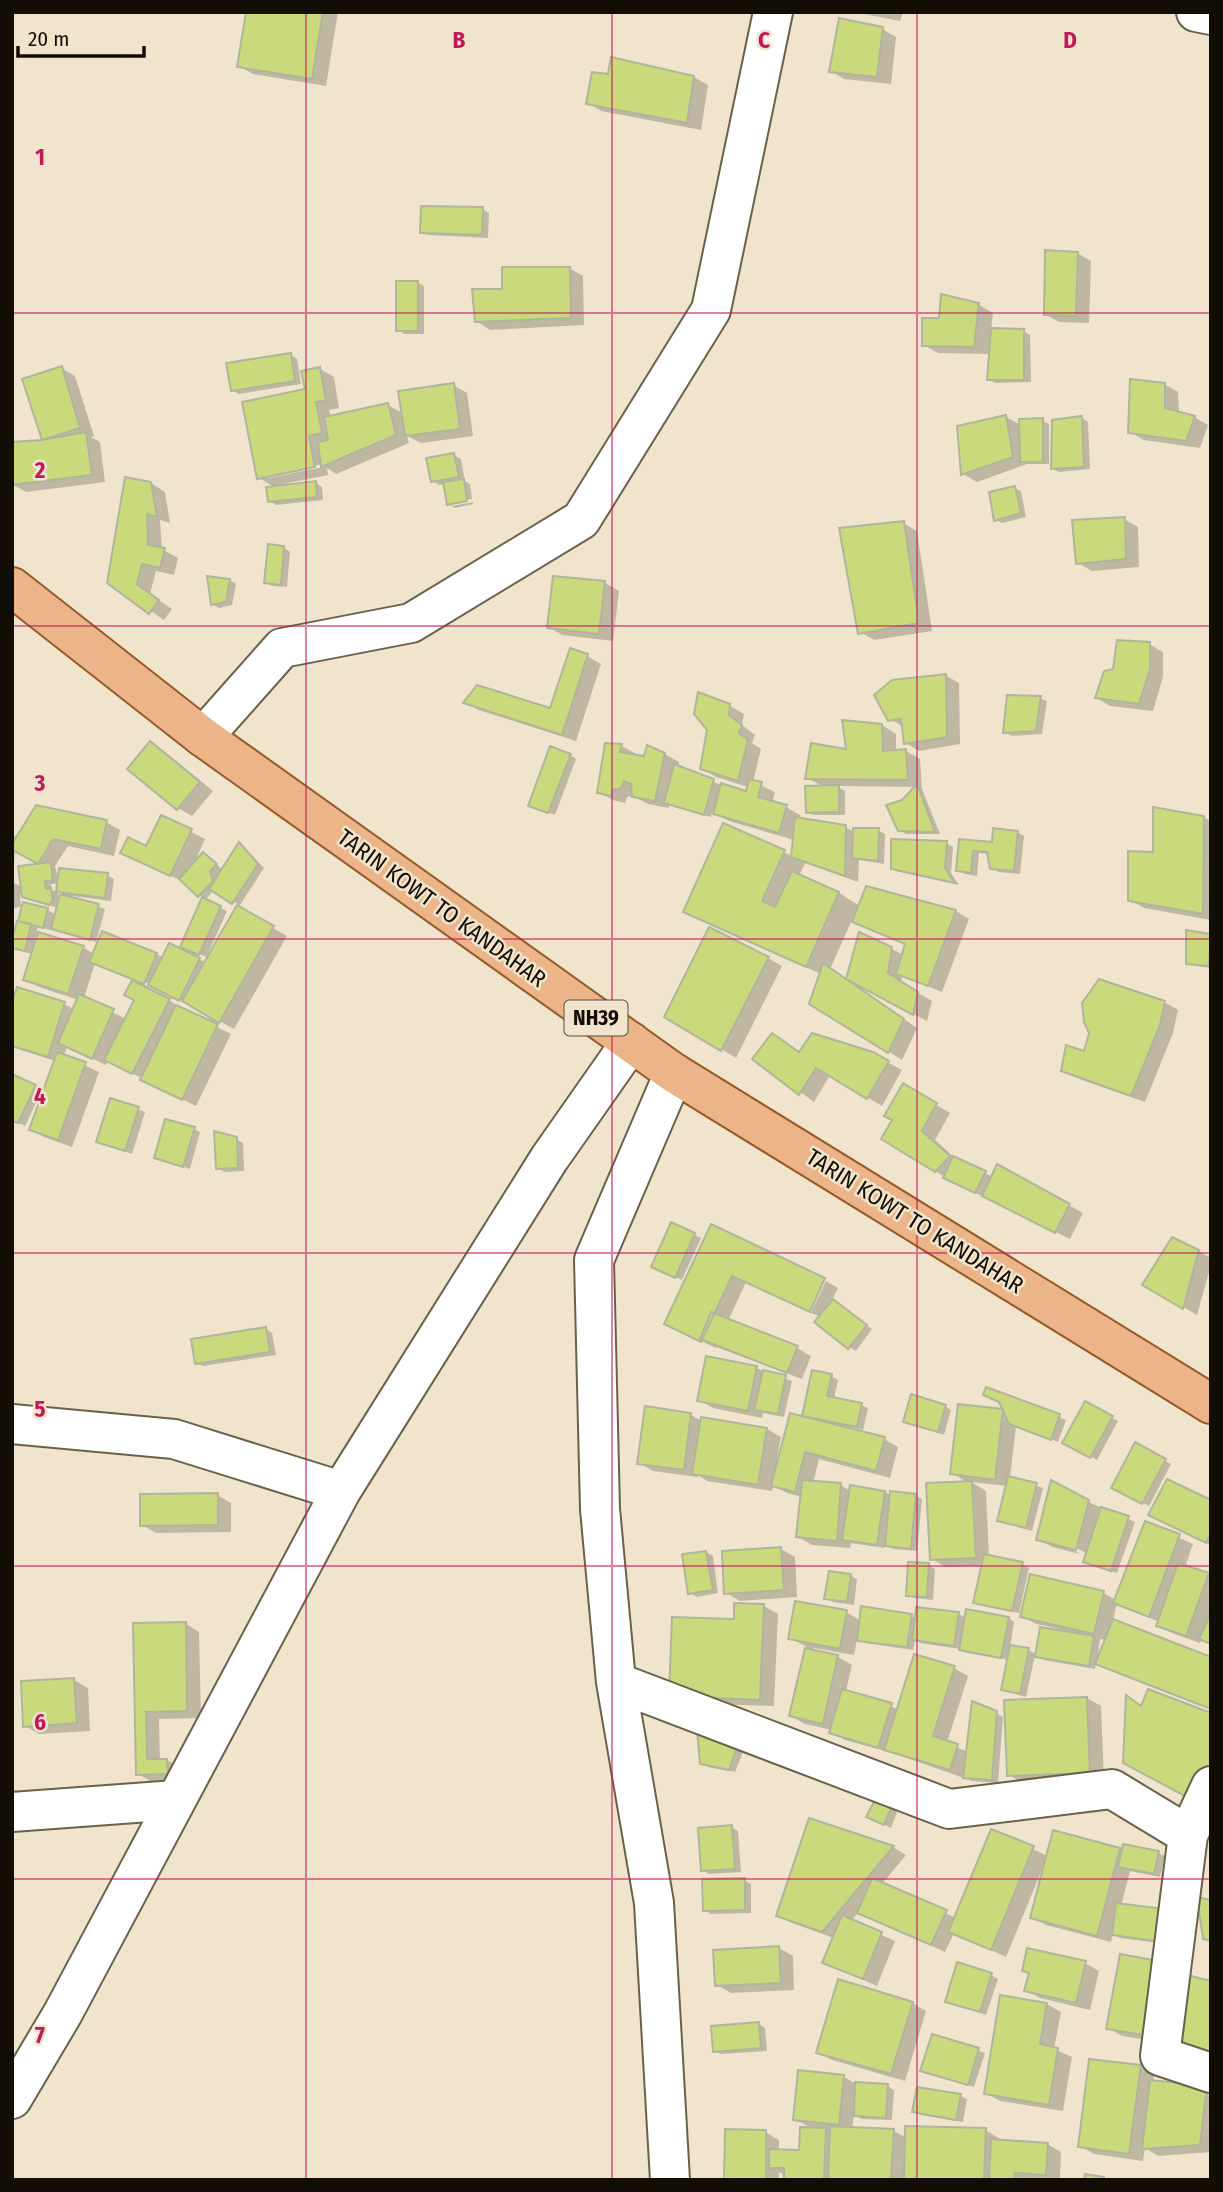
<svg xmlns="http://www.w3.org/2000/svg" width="1223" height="2192" viewBox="0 0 1223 2192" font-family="'Fira Sans Condensed',sans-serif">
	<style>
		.shadow { fill: #0003; fill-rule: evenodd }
		.building { fill: #cad97c; stroke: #b0b59c; stroke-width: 2 }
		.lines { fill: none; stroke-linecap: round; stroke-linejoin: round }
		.street-casing { stroke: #6b614b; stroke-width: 42 }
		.primary-casing { stroke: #975928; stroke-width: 42 }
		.street { stroke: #fff; stroke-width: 38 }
		.primary { stroke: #ebb489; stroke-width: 38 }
		.grid { fill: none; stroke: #c2185b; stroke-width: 2; stroke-opacity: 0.55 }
		.labels { text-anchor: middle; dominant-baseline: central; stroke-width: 5; stroke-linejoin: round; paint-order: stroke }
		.shield { fill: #f0e5cc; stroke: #554e41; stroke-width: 2 }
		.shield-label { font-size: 21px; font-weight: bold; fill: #120e06 }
		.street-label { font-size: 23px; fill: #120e06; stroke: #f0e5cc }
		.grid-label { font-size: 23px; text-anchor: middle; font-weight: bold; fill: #c2185b; stroke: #f0e5cc; stroke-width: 5; stroke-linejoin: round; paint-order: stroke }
	</style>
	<rect width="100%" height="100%" fill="#f0e5cc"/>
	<!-- shadow -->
	<path class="shadow" d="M248,12h90l-12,74 -73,-12 -14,-8z
		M854,12h49l-3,9z
		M882,29l14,8 -5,47 -47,-5 -13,-8z
		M694,77l14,8 -7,45 -100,-19 -13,-8z
		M482,209l7,4 -1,25 -60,-3 -6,-3z
		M1077,253l14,8 -2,62 -30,-1 -14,-8z
		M569,268l14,8 1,49 -94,5 -14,-9 28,-30z
		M417,282l7,4v48h-20l-6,-4z
		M979,305l14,8 -2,17 32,1 7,4 1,47 -36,1 -6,-4 2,-25 -53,-1 -14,-8 16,-25z
		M291,355l6,4 4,25 -62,10 -7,-4z
		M61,368l14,8 19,60 -3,1 9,5 5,40 -79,10 -14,-8 32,-42 -19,-62z
		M320,369l14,8 5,31 -10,2 2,8 57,-13 16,9 49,-29 14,8 6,43 -52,7 -14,-7 2,7 -73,31 -9,-6 1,7 -50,10v2l38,-4 6,4 1,13 -47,5 -6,-4 6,-13 -17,-10zM323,464l1,3 -56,11v-3z
		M1164,384l14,8 1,21 15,4 14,8 -8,23 -56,-8 -14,-8z
		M1006,417l15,8 21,-5 7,4v40h-22l-50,18 -14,-8z
		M1082,418l6,4 2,47 -31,3 -7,-4z
		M454,455l7,4 4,22 5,3 2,15 -20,3v4l21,-4v2l-18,4 -7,-4 -3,-20 -6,1 -6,-4z
		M151,483l14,9 5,31 -10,-3 2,29 16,9 -4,17 -18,-4 -6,23 22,15 -8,11 -55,-38z
		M1015,488l6,3 5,26 -24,6 -6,-3z
		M1124,519l14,8 1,40 -47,4 -14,-8z
		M903,523l14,8 15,100 -58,9 -14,-8z
		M284,548l6,4 -3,35 -15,-1 -6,-4z
		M209,578l21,2 6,4 -4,21 -13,3 -7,-4z
		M554,578l51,5 14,8 -6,50 -51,-6 -13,-8z
		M1149,644l14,8v25l-10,34 -43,-5 -13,-8 18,-28z
		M587,656l14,8 -25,77 -97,-31 -13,-7 85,8z
		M945,675l14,8 1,61 -41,7 -13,-8 -2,-16 -14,-8z
		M1040,698l7,3 -5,33 -30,2 -7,-4z
		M730,706l14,8 -2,11 13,10 -3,8 9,6 -8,33 22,10 -3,11 14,4 14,8 -1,4 46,8 9,5 24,-2 7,4 -1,30 -25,-4 -1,22 -53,-19 -6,13 40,17 21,13 7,-17 89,22 13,8 -27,73 -40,-16 -1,7 31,18 -5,20 -67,-35 -1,2 58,40 -15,32 -90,-56 9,-30 -115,-51 -21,-12 99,-59 9,5 1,-17 -65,-19 -17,-9 -1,5 -42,-12v3l-21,-4 -15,-8 -6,1 -2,6 -12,-3 -14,-8 7,-47 16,1 14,8 -1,2 10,2 20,-4 14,8 -1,5 43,18 26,8 1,-6 -32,-10 -14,-9zM852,920l55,25 -3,10 -44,-21 -12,47 -18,-12z
		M882,725l14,9v18l10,-1 14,8 2,30 18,45h-34l-7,-4 4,-29 13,-14 -80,-1 9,5v24h-31l-6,-3 16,-25 -17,-9z
		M151,743l13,8 49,40 -21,25 -14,-8z
		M570,755l6,4 -21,56 -19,-7z
		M162,817l43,22 -11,25 10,-10 19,16 16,-25 6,3 19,20 -26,40 49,28 -53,93 -82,-44 -57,-22 -11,35 42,21 43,-19 13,9 49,25 -35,72 -88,-45 -2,4 -39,-18 -3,9 35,16 -27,75 -28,-10 -13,-8 24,-68 -43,-14v-39l52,-4 10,5 4,-9 -39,-13 -14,-8 8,-25 -21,-5v-16l4,1 8,-30 24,6 8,5 2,-7 -27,-8 -11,-6 1,13 -9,1v-26l10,5 20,-22 -27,-16 -1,17h-2v-31l3,1v7l91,-21 14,8 -6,26 -46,-10 -13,20 3,12 49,-3 7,4 -3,22 -39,-5v2l33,11 -9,33 -37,-10 -8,-5 -1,3 -12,-3 -4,14 3,1 3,-8 44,14 10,6h62l8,4 35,1 7,4 3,-5 -20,-8 15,-52 -18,-15 -50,-23 11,-12zM51,884h8l-1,7 4,3 -3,11 -1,-12 -6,-3zM214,890l25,15 -30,52 -2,-1 20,-45 -22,-11z
		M1203,817l8,4v99l-67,-12 -14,-8 24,-47z
		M1017,832l7,4 -4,38 -21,-2 -7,-4 -2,-14 -11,-1 -2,23 -12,-2 -7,-4 3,-29 32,3z
		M946,843l7,4 -2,26 8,12 -59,-13 -7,-4z
		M1211,936v32l-16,-2 -7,-3z
		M768,958l14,8 -46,92 -69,-42z
		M1164,1002l14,8 -5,23 -28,69 -68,-24 -14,-8 22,-17z
		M800,1053l72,1 30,16 -20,36 -52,-31 -16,27 -60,-44z
		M12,1075l30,15 -17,36 -13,-6z
		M904,1086l46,27 -15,27 21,19 37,18 5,-11 85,47 -13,26 -119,-58 -67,-43 10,-18z
		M112,1100l33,12 -13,42 -34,-13z
		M194,1129l6,3 -10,37 -34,-11z
		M236,1139l7,4 1,28 -20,1 -6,-4z
		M672,1224l29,14 -19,42 -22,-10z
		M712,1227l111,52 -15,32 -62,-29 -18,39 69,27 14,8 -9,23 -86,-32v1l-36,-17z
		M1198,1251l13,7v7l-14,50 -52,-31z
		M826,1281l12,7 -6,12 40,29 -16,22 -7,-4 -28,-30 -10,-4z
		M266,1329l6,4 4,22 -73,11 -6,-3z
		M756,1368l36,13 -8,36 -21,-4 -1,5 -49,-10 -14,-8z
		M831,1376l7,4 -4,19 27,6 7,3 -5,22 -12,-3 -1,3 34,9 14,8 -8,31 -71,-19 -6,24 27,2 11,6 34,1 6,4 24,-1 7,4 -5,52 -24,-2 -9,-5v4l-33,-5 -1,5 -38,-3 -14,-8 4,-40 -15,-4 -14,-8 -1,6 -65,-10 -9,-6 -1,2 -44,-6 -14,-8 52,-48 11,6 65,8 14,8 -4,21 3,1 31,-40 -7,-4z
		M987,1389l79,31 -8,22 -42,-16 -6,52 33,10 -11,43 -33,-10 8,-35 -36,-4 15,9 3,66 33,7 7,4 -10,45 -37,-7 -7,-4 8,-36 -37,1 -14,-8 36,-76 -16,-10 8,-67 45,5 -4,-9z
		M1086,1403l32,18 -21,39 -32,-18z
		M945,1406l6,4 -7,25 -39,-14z
		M1135,1445l36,19 -22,42 -36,-19z
		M217,1495l14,8v29l-75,1 -14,-8z
		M1088,1502l47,20 -18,51 -26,-8 -4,-11 -17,-10 -2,3 12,7 -28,-7 -14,-8z
		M1211,1502v43l-47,-22z
		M1146,1523l47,21 -8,23 26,10v67l-9,-5 -2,4 -28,-10 -14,-8 1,-3 -42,-19 -4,17 98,39v51l-100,-39 -15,-8 -1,6 -51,-9 -9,-5 -9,42 -23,-7 6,-30 -42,-7 -6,-4 -41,-6 -5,-3 -2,10 -48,-7 -8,-4 -3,16 -40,-7v3l24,6 14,8 -6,26 52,18 56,-41 14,8 -21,67 21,9 28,-39 7,4 -5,66 -26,-2 -79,-28 -48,-13 -14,-8 1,-2 -27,-6 -14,-8 16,-69 -17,-9 56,-26 15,9 98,-7 7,4h42l6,4 -4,25 19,3 8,5 22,-26 -23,-5 -14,-8 9,-40 73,17 12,7zM1100,1639l7,1 -10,20z
		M781,1549l14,8 2,40 -57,4 -14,-8z
		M706,1552l7,4 5,37 -21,4 -7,-4z
		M928,1565l7,4 -2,31 -19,-2 -6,-3z
		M830,1573l21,3 6,3 -3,26 -21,-3 -7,-4z
		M736,1605l28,1 14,8 -4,92 -89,-3 50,-82z
		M185,1623l14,9 2,86 -42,1 1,42 7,-1 14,8v13l-29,1 -14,-8 -3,-150z
		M74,1680l14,8 2,43 -51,3 -14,-8z
		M1087,1698l14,8 3,74 -81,3 -14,-8z
		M747,1742l-12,30 -27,-5 -7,-4z
		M902,1799l-11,29 -16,-8z
		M810,1820l83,27 13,8 -24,29 74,34 36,-87 56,25 71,-7 4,3 35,1 7,3 -5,21 -30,-6 -9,35 47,38 -48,-6 -7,-4 -2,8 -65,-17 -14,-8 13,-49 -2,-1 -37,90 -52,-24 -9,19 -86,-40 -8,9 44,20 -18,45 -53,-24 10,-24 -42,-15 -14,-8z
		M731,1827l7,4 3,41 -32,2 -6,-4z
		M744,1880l7,4v29l-40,1 -6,-4z
		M779,1948l14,8 1,34 -63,3 -14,-8z
		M1122,1956l42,87 -42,-7 -14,-8z
		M1085,1963l14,8 -9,39 -50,-12 -14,-8 4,-16 -6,-4z
		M991,1975l7,4 -12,36 -39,-14z
		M1001,1997l46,7 14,8 -7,37 18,8 -9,54 -63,-10 -14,-8z
		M912,2003l14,8 -21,70 -73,-21 -14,-8z
		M759,2024l6,4 2,23 -46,3 -6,-3z
		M933,2036l52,17 -11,34 -45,-14z
		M1140,2067l14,8 -1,7 58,8v62l-53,4 -13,-8 -2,13 -49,-7 -14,-8z
		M843,2076l13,8 31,2 7,4 -2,30 -30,-1 -8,-4 -2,14 42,2 13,7 78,-8 14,8v3l48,3 14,8 -1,28h-274v-4l-7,-4v8l-53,-1 39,-47 14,8v11h21l12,-22 -17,-10z
		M960,2096l7,3 -4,23 -42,-7 -7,-3z"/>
	<!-- building -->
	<path class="building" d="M246,12h77l-11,67 -75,-12z
		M839,18l44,9 -6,50 -48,-5z
		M611,57l83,19 -7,47 -101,-19 6,-32 16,2z
		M421,206l62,1 -1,28 -62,-2z
		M1045,250l33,2 -2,64 -32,-1z
		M502,267h68l1,51 -96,4 -3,-33h30z
		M396,281h22v50h-22z
		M941,294l38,9 -5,44 -52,-1v-28h17z
		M991,328l33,1v51h-37z
		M291,353l4,28 -64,10 -5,-28z
		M62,366l18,62 -38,12 -20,-61z
		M320,367l6,34 -10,1 6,31 -13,3 6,31 -58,12 -15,-77 63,-13 -4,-18z
		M1130,379l35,4v25l30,8 -9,25 -58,-8z
		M454,383l6,46 -55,7 -7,-45z
		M388,403l8,32 -75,32 -3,-25 10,-2 -4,-23z
		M1006,415l7,42 -52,18 -4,-49z
		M1082,416l2,51 -33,2 1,-49z
		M1043,418v44h-23l-1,-43z
		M86,432l6,43 -80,10v-43l30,-2z
		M454,453l5,24 -28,5 -5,-24z
		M125,477l26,5 6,35 -10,-3 1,31 17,3 -5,20 -18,-4 -5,20 22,16 -10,14 -42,-31z
		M464,479l3,22 -20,4 -4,-23z
		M316,481l1,16 -49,5 -2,-15z
		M1015,486l6,27 -27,8 -5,-29z
		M1125,517l1,42 -50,5 -4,-44z
		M904,521l15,102 -61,11 -19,-106z
		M268,544l16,2 -3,39 -17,-2z
		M207,576l23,3 -4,23 -15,3z
		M553,576l52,5 -6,53 -52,-6z
		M1117,640l33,2v27l-11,35 -44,-6 9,-27 9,-2z
		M570,648l18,6 -26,81 -99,-32 14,-18 73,23z
		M946,674l1,63 -43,7 -3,-25 -13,2 -14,-26 18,-15z
		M698,692l32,12 -1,11 13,10 -3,8 9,7 -10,41 -38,-12 7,-39 -13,-16z
		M1007,695l34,1 -5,35 -33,2z
		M842,720l40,4 1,27 23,-2 2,31 -103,-1 6,-36 35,6z
		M150,741l50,41 -23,28 -50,-41z
		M605,743l17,1 -2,8 24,4 3,-11 18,8 -10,48 -23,-4 -1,-13 -7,-3 -3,7 -8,2 -2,6 -14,-3z
		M550,746l21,8 -23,59 -20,-7z
		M674,764l40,15 -10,36 -40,-12z
		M749,779l13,3 -4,15 29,8 -8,28 -66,-19 8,-31 25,8z
		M917,784l18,48 -37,-1 -12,-26 16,-5z
		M839,785v27l-33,1 -1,-27z
		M36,805l71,15 -6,29 -48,-10 -15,25 -26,-14v-6z
		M1153,807l51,9 -1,98 -75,-13v-50l25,1z
		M161,815l31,14 -22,47 -50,-23 8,-16 18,9z
		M795,817l51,8 -1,51 -54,-19z
		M723,823l62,27 -23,51 13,6 17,-36 47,21 -33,75 -123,-55z
		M853,828h26l-1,33 -26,-3z
		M993,828l25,3 -4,40 -24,-2 -3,-17 -14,-1 -2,22 -15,-2 3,-32 33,3z
		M891,839l56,2 -2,27 10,15 -64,-14z
		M239,842l19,22 -26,40 -23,-15z
		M203,852l14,12 -7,7 3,10 -15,16 -19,-18z
		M51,862l2,19h-8l1,8 5,-1 2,12 -4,5 -27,-8 -4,-31z
		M59,868l49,5 -3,25 -49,-6z
		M866,886l90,24 -28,76 -32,-12 9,-30 -53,-22z
		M60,894l39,10 -9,36 -39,-11z
		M202,897l19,9 -22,49 -19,-8z
		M23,902l25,6 -5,20 -25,-7z
		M237,905l37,21 -55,97 -37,-22z
		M17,921l14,3 -6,27 -13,-3v-16h2z
		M709,927l60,30 -48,94 -57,-34z
		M1186,930l25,4 -2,32 -23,-2z
		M102,931l55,22 -13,31 -55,-22z
		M38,932l46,14 -16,48 -45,-14z
		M859,932l33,15 -4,26 30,19 -5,23 -67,-36z
		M169,943l31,15 -21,43 -31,-16z
		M823,963l81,56 -16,34 -79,-49z
		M1099,979l66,22 -5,24 -29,71 -70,-25 5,-26 18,6 5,-18 -5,-11 -2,-19z
		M132,980l38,19 -38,75 -28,-14 30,-60 -10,-5z
		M17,987l48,15 -17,55 -36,-11v-44z
		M79,994l35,15 -22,50 -34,-16z
		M176,1005l42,19 -36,76 -42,-20z
		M772,1033l27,19 13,-19 61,19 16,9 -22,38 -51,-31 -17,27 -47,-36z
		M57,1052l29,10 -28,78 -29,-10z
		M12,1074l24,11 -18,38 -6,-2z
		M903,1083l34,20 -15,28 28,25 -15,16 -54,-33 11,-19 -8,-4z
		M110,1098l29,9 -14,44 -29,-9z
		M165,1119l30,8 -12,40 -29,-9z
		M214,1131l23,6 1,31 -22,1z
		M953,1156l33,15 -11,22 -32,-15z
		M997,1164l73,40 -15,29 -73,-37z
		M671,1222l24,11 -20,45 -24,-11z
		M711,1224l114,54 -15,34 -78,-36 -31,66 -37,-18z
		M1172,1237l27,13 -16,59 -41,-24z
		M833,1299l34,26 -19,24 -34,-27z
		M711,1312l87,34 -11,27 -87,-34z
		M266,1327l4,25 -75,12 -4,-25z
		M706,1356l51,10 -9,45 -51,-10z
		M763,1370l23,5 -8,39 -24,-4z
		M812,1370l20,4 -5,22 35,7 -5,24 -55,-11z
		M986,1387l74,27 -9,26 -42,-16 -10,-22 -16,-7z
		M911,1394l35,11 -8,27 -35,-10z
		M1085,1401l28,15 -23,42 -28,-15z
		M958,1404l45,5 -8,71 -45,-6z
		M645,1406l46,7 -7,57 -47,-6z
		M790,1413l95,24 -9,34 -71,-19 -10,40 -24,-6z
		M701,1417l66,11 -9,57 -66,-11z
		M1135,1442l31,17 -24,45 -31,-16z
		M1008,1476l29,7 -11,45 -29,-7z
		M1167,1479l44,21v33l-5,10 -58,-28z
		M802,1480l39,3 -4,58 -41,-4z
		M1051,1480l38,20 -13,50 -40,-10z
		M972,1481l4,77 -46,2 -4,-77z
		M850,1485l35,6 -8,54 -35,-5z
		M890,1491l26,3 -5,55 -26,-3z
		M218,1493v32l-78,1v-32z
		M1101,1507l28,9 -18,55 -28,-9z
		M1145,1521l35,13 -31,83 -36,-14z
		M781,1547l3,43 -60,4 -2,-43z
		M706,1551l7,39 -25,4 -6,-40z
		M984,1554l39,8 -11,49 -39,-8z
		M908,1562l21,1 -2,34 -21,-1z
		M1178,1563l31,10 -23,63 -30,-10z
		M829,1571l22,3 -4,28 -23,-3z
		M1030,1574l74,17 -10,43 -74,-17z
		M795,1601l52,9 -7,39 -52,-10z
		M734,1603l30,1 -4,96 -91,-4 3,-79 62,2z
		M861,1606l51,8 -5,33 -50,-6z
		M916,1607l43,5 -5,34 -42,-6z
		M966,1609l43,8 -8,41 -42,-8z
		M1211,1612v32l-12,-5z
		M1113,1619l98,38v52l-116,-45z
		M186,1622l1,89 -41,1 1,47h20l1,15 -32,1 -3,-152z
		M1040,1627l54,9 -5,30 -54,-9z
		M1010,1645l19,3 -9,46 -19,-4z
		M805,1648l33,7 -15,69 -34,-8z
		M914,1654l41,12 -22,70 25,8 -8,26 -66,-20z
		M74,1678l3,45 -54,4 -2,-46z
		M842,1689l50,14 -14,45 -49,-15z
		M1148,1689l63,24v59l-15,30 -73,-39 3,-68 15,11z
		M1087,1697l3,76 -83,3 -3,-76z
		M972,1701l25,10 -5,69 -29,-2z
		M696,1719l45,17 -12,34 -29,-6z
		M881,1788l16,5 -13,32 -18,-8z
		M809,1818l85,28 -72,86 -46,-16z
		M732,1825l3,44 -34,2 -3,-43z
		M991,1829l43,17 -43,104 -43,-18z
		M1053,1830l67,18 -23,88 -67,-18z
		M1123,1844l36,7 -5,23 -36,-7z
		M745,1878v32l-42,1 -1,-32z
		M872,1878l75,32 -16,35 -74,-32z
		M1197,1897l14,3v41l-8,-2z
		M1116,1903l50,6 -4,33 -50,-7z
		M842,1915l40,17 -19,47 -41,-16z
		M779,1946l2,37 -66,3 -2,-36z
		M1027,1948l59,13 -10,42 -52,-12 5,-18 -7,-2z
		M1120,1954l44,8 -13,74 -45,-7z
		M957,1962l35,11 -12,39 -35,-10z
		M1187,1975l24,6v70l-40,-9z
		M838,1979l75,23 -22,72 -75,-21z
		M1000,1995l47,8 -7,41 18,4 -9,57 -65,-11z
		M759,2022l2,26 -48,4 -2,-26z
		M932,2034l47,14 -11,37 -48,-14z
		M1089,2059l52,6 -12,89 -51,-7z
		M798,2070l46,5 -5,50 -46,-5z
		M1150,2080l57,6 -7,59 -58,4z
		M855,2082l33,2 -2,34 -32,-2z
		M917,2087l44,7 -5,26 -44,-8z
		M830,2126l64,3 -3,51h-63z
		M905,2126l81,2 -2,52h-80z
		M800,2127l26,1 -2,52h-40v-12h-15v-19l30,1z
		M725,2129l41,1v50h-42z
		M991,2139l57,4 -2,32 -31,-2 -1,7h-25z
		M1085,2174l19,3v3h-20z"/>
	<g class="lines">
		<defs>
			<path id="street" d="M1196,12l15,3
				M203,737l79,-89 129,-25 170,-103 130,-210 62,-298
				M12,1424l162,15 167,52
				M616,1682l333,127 163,-20 76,46
				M1211,1786l-23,49 -28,221 51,17
				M12,1812l164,-12
				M12,2099l51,-86 278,-522 208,-332 82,-117
				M670,2180l-16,-277 -38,-221 -16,-173 -6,-249 80,-187"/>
			<path id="primary" d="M12,587l191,150 471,336 537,331"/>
		</defs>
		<!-- street casing -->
		<use href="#street" class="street-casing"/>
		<!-- primary casing -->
		<use href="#primary" class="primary-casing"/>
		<!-- street -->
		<use href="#street" class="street"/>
		<!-- primary -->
		<use href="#primary" class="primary"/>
	</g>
	<!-- grid -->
	<path class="grid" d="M306,12v2168M612,12v2168M917,12v2168M12,313h1199M12,626h1199M12,939h1199M12,1253h1199M12,1566h1199M12,1879h1199"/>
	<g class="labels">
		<!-- shield labels -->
		<rect class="shield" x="564.5" y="1000.5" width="63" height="35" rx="5"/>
		<g class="shield-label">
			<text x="596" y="1018">NH39</text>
		</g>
		<!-- street labels -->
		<g class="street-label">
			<text transform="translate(442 908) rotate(36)">TARIN KOWT TO KANDAHAR</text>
			<text transform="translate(915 1221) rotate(32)">TARIN KOWT TO KANDAHAR</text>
		</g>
	</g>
	<g class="grid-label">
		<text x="459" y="48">B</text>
		<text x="764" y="48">C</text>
		<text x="1070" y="48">D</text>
		<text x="40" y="165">1</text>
		<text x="40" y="478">2</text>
		<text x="40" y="791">3</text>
		<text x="40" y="1104">4</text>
		<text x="40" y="1417">5</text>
		<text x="40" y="1730">6</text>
		<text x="40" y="2043">7</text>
	</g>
	<!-- border -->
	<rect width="1223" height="2192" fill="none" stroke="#120e06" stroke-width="28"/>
	<!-- scale -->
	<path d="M18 46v10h126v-10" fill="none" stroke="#120e06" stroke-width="3.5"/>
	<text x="28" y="46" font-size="21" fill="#120e06" stroke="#f0e5cc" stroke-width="5" paint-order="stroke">20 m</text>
</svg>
